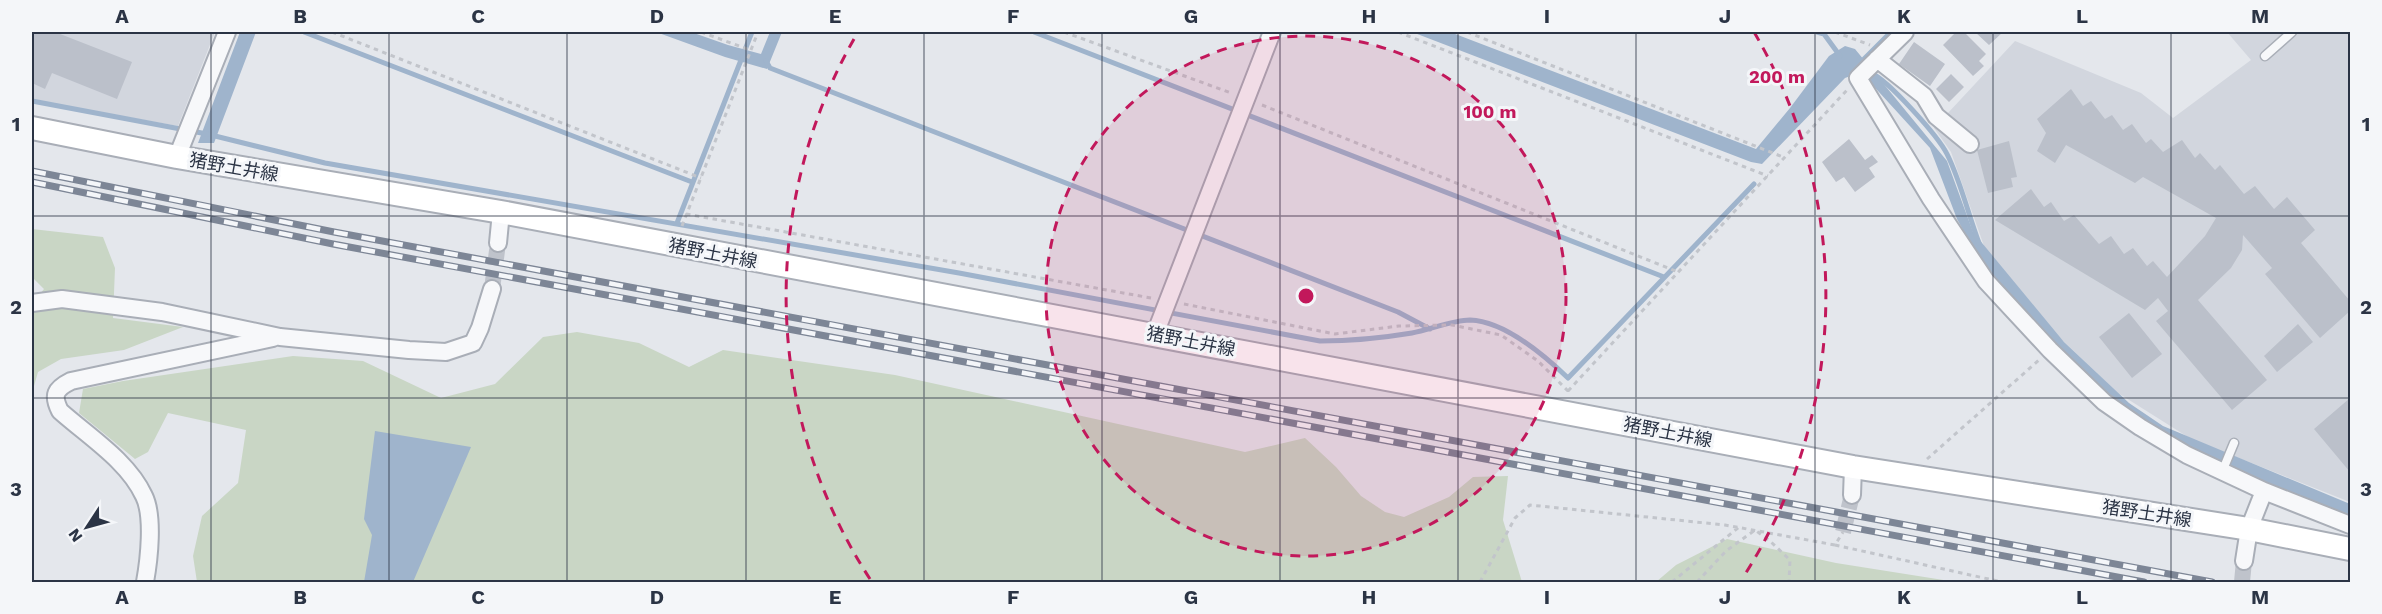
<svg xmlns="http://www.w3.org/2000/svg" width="2382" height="614" viewBox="0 0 2382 614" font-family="'Work Sans','Noto Sans JP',sans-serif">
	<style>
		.built { fill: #d2d6de }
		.green { fill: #c9d6c5 }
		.water { fill: #9fb4cc }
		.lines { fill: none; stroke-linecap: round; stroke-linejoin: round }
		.stream { stroke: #9fb4cc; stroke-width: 5 }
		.building { fill: #bbc0ca }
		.minor-tunnel { stroke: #bfc3cb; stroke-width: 16; stroke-dasharray: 16 8; stroke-linecap: butt }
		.service-casing { stroke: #a9aeb7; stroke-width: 11 }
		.minor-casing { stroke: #a9aeb7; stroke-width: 20 }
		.secondary-casing { stroke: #a9aeb7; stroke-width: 26 }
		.path { stroke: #c2c5cb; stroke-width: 3; stroke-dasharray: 4.5 4.5; stroke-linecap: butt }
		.service { stroke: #f7f8fa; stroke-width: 8 }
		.minor { stroke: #f7f8fa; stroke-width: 16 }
		.secondary { stroke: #fff; stroke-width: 22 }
		.rail-casing { stroke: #7d8696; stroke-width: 7 }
		.rail { stroke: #f4f6f9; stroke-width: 4.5; stroke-dasharray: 14; stroke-linecap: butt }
		.grid { fill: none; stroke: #2b3445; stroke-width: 1.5; stroke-opacity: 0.55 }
		.ring { fill: none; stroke: #c2185b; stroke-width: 3; stroke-dasharray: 10 8 }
		.labels { text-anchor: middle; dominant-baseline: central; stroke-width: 6; stroke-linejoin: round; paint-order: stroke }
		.street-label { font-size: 18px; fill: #2b3445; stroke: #f4f6f9 }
		.centre { fill: #c2185b; stroke: #f4f6f9; stroke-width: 3 }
		.ring-label { font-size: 18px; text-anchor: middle; font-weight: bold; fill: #c2185b; stroke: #f4f6f9; stroke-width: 6; stroke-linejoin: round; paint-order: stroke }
		.neatline { fill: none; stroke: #2b3445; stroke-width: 2 }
		.grid-label { font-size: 20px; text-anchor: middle; font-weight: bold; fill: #2b3445 }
	</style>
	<rect width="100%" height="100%" fill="#e4e7ec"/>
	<!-- built -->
	<path class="built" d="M32,32h183l-37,94 -146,-26z
		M2227,32h123v470l-159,-63 -73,-46 -58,-55 -76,-92 -33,-94 -17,-24 81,-87 126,52 32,25 78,-58z"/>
	<!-- green -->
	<path class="green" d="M32,229l71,8 12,31 -2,50 70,9 -59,23 -63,9 -23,13 -6,21v-89l12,-15 -12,-12z
		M577,332l62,11 50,24 34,-17 172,25 350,77 60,-14 31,29 25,29 24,16 19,5 45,-20 24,-20 35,-1 -5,44 19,62h-1325l-4,-26 9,-40 36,-33 8,-53 -78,-17 -20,39 -13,7 -56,-46 4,-24 40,-8 170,-25 70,5 78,37 54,-14 48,-47z
		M1727,539l109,24 120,19h-300l20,-17z"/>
	<!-- water -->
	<path class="water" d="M240,32h16l-42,111h-16z
		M656,32h35l37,13 33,9 9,-22h12l-15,37 -42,-12z
		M1412,32h38l306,117 34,-41 39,-52 16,-10 10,3 92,112 26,71 91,110 65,61 34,23 187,78v17l-150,-64 -71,-43 -109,-102 -42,-55 -21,-38 -27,-71 -62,-68 -12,-6 -11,4 -83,86 -11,-2z
		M375,431l96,16 -58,135h-49l8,-47 -8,-16z"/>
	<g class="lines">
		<!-- stream -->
		<path class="stream" d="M304,32l388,150
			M1034,32l630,245
			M1817,32l7,2 16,22
			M766,61l4,7 628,244 32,17
			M1861,62l30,-30
			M1871,73c17,7 67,63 76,81 14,28 21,60 32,89
			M32,101l175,33
			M211,135l114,28 634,110 361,68c31,0 62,-3 92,-8 17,-3 41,-13 58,-13 34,1 75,36 98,58l186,-194
			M677,223l75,-191"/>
	</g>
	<!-- building -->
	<path class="building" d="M32,32h23l77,30 -15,37 -65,-26 -7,16 -13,-6z
		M1956,32h8l22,22 -7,7 5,5 -11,10 -30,-31z
		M1975,32h28l-14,13z
		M1914,42l31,22 -15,22 -31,-22z
		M1951,74l13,13 -15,15 -13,-13z
		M2071,89l12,17 8,-5 14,18 7,-4 11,15 9,-6 14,19 5,-4 12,13 19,-12 13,18 5,-5 15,17 5,-5 24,29 11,-8 19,23 13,-12 28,33 -14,13 49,58v10l-30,27 -55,-64 7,-6 -29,-33 -1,15 -11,18 -33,32 69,80 -35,30 -76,-89 12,-10 -10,-13 -13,12 -150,-90 36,-31 13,18 7,-5 13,19 10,-6 25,29 12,-8 13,18 9,-6 14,18 6,-5 14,16 38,-41 11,-18 -73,-41 -8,6 -69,-38 -11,18 -18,-12 9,-18 -9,-14z
		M1849,139l16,21 7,-5 6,7 -9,6 6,9 -20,15 -11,-15 -8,5 -14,-20z
		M2009,141l8,36 -6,1 2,9 -25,6 -11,-43z
		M2129,313l33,41 -30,24 -33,-41z
		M2298,324l15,18 -36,30 -13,-16z
		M2350,398v74l-36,-43z"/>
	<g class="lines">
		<!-- minor-tunnel -->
		<path class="minor-tunnel" d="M492,289l6,-46
			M1843,532l9,-37
			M2242,582l2,-21"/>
		<defs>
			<path id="service" d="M2265,56l27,-24
				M2222,472l12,-29"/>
			<path id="minor" d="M1905,32l-47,46 73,121 55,82 64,69 54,52 36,25 47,28 77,36 -15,38 -5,32
				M1877,59l47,37 12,20 34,28
				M177,157l50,-125
				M498,243l3,-31
				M32,303l30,-4 100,13 118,25 129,13 37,2 27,-9 7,-15 12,-39
				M1155,334l117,-302
				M2264,491l86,34
				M1852,495l1,-28
				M145,582c4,-22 9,-66 -1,-86 -16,-35 -56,-60 -84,-85 -8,-16 -5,-22 11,-30l202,-43"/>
			<path id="secondary" d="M32,128l145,29 324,55 1352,255 396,62 101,20"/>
		</defs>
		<!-- service casing -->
		<use href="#service" class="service-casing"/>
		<!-- minor casing -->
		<use href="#minor" class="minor-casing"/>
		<!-- secondary casing -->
		<use href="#secondary" class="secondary-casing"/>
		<!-- path -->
		<path class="path" d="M332,32l369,146
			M701,32l49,18
			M1064,32l167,61
			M1398,32l370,144
			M1467,32l316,125
			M1835,32l35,13
			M1262,105l416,167
			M686,214l465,84
			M682,226l76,-194
			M1184,304l151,30 64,-8 53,-1 49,10 37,26 30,30
			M1568,391l279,-301
			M1927,459l112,-99
			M1835,545l167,37
			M1480,582l35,-64 15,-13 195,20 110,20 8,-13
			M1672,582l67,-55
			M1697,582l29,-31 29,-21 15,11 20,19 -1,22"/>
		<!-- service -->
		<use href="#service" class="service"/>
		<!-- minor -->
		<use href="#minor" class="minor"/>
		<!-- secondary -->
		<use href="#secondary" class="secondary"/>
		<defs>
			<path id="rail" d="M32,171l302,61 1878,350
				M32,182l301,62 1811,338"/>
		</defs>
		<!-- rail casing -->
		<use href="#rail" class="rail-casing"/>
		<!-- rail -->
		<use href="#rail" class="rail"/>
	</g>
	<!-- grid -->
	<path class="grid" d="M211,32v550M389,32v550M567,32v550M746,32v550M924,32v550M1102,32v550M1280,32v550M1458,32v550M1636,32v550M1815,32v550M1993,32v550M2171,32v550M32,216h2318M32,398h2318"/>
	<!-- distance rings -->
	<circle cx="1306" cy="296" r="260" fill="#c2185b" fill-opacity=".12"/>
	<g class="ring">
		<circle cx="1306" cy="296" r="260"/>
		<path d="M870 579A520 520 0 0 1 858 32M1754 32A520 520 0 0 1 1742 579"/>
	</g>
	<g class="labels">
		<!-- street labels -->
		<g class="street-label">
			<text transform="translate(234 167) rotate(10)">猪野土井線</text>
			<text transform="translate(713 253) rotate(11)">猪野土井線</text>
			<text transform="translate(1191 341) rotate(11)">猪野土井線</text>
			<text transform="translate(1668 432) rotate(11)">猪野土井線</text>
			<text transform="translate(2147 513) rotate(9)">猪野土井線</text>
		</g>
	</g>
	<circle cx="1306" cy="296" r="9" class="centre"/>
	<g class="ring-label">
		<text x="1777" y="83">200 m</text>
		<text x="1490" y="118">100 m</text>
	</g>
	<!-- border -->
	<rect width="2382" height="614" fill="none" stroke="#f4f6f9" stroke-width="66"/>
	<!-- north arrow -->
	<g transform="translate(87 527) rotate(234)" stroke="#f4f6f9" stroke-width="4.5" paint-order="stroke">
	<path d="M0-4.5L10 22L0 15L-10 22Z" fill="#2b3445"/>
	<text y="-9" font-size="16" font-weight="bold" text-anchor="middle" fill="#2b3445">N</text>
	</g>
	<rect x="33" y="33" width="2316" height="548" class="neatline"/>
	<g class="grid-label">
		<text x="122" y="23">A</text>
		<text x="300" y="23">B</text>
		<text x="478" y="23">C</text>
		<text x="657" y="23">D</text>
		<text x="835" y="23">E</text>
		<text x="1013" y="23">F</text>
		<text x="1191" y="23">G</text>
		<text x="1369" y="23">H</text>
		<text x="1547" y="23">I</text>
		<text x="1725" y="23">J</text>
		<text x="1904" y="23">K</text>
		<text x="2082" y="23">L</text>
		<text x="2260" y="23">M</text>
		<text x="16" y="131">1</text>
		<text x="2366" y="131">1</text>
		<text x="16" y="314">2</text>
		<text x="2366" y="314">2</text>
		<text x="16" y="496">3</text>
		<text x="2366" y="496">3</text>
		<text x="122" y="604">A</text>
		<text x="300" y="604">B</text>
		<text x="478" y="604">C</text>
		<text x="657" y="604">D</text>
		<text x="835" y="604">E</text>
		<text x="1013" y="604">F</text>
		<text x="1191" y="604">G</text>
		<text x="1369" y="604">H</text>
		<text x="1547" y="604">I</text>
		<text x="1725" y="604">J</text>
		<text x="1904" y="604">K</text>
		<text x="2082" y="604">L</text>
		<text x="2260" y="604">M</text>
	</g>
</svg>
